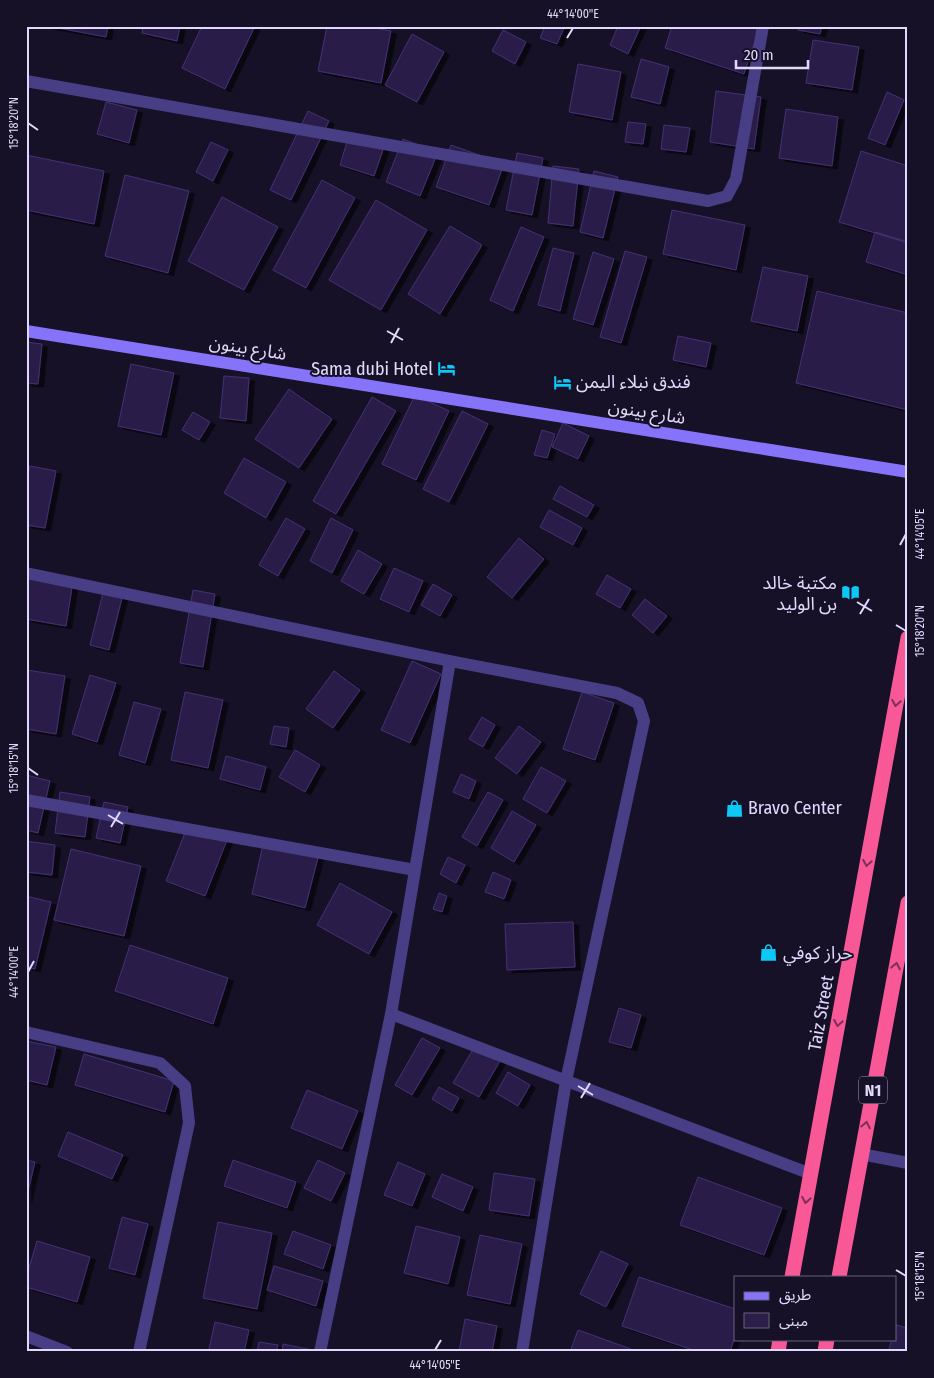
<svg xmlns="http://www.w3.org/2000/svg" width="934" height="1378" viewBox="0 0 934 1378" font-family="'Fira Sans Condensed','Noto Sans Arabic',sans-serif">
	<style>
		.building { fill: #2b1e48; stroke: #443173; filter: url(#shadow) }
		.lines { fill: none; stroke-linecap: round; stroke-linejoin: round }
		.street { stroke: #483e85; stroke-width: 12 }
		.secondary { stroke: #8574f9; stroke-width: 12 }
		.highway { stroke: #f85996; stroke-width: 15 }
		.oneway { stroke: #7c315a }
		.ticks { fill: none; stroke: #e1d9fd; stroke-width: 2 }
		.labels { text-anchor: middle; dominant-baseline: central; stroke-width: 4; stroke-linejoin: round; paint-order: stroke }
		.shield { fill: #171128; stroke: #a49dbd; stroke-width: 1 }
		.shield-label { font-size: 16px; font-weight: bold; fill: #e1d9fd }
		.street-label { font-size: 18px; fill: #e1d9fd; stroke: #171128 }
		.poi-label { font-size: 18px; fill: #e1d9fd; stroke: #171128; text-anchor: start }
		.neatline { fill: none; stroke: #e1d9fd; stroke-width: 2 }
		.ticks-label { font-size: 12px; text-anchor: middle; fill: #e1d9fd }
	</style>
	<defs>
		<filter id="shadow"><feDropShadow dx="5.5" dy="3" stdDeviation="0" flood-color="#0009"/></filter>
	</defs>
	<rect width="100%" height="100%" fill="#171128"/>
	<!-- building -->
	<path class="building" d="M48,26h60l-2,11z
		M143,26h37l-3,15 -35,-8z
		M202,26h53l-30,63 -43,-21z
		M327,26h39l25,5 -10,52 -63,-12z
		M545,26h20l-8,18 -17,-6z
		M618,26h23l-13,28 -18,-9z
		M672,26h88l-16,48 -79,-26z
		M798,26h24l-2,8 -22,-4z
		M503,30l23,12 -11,22 -23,-13z
		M412,34l32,18 -27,50 -32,-17z
		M813,40l46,7 -7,43 -46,-7z
		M641,59l28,8 -9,37 -29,-7z
		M578,64l43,8 -9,48 -43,-8z
		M716,91l45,6 -7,52 -44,-7z
		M887,92l17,8 -19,45 -17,-7z
		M106,102l31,8 -8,33 -32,-9z
		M786,109l52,8 -6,49 -53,-8z
		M308,111l21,10 -38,79 -21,-10z
		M628,122l18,2 -3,20 -18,-2z
		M664,125l26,3 -4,24 -25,-3z
		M350,132l35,12 -11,32 -34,-11z
		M403,139l35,13 -18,44 -34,-14z
		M211,142l17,8 -15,31 -17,-9z
		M451,145l53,19 -15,41 -53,-18z
		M861,151l47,15v77l-69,-21z
		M517,153l26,5 -11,57 -26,-5z
		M26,155l78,16 -10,53 -68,-14z
		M553,166l26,3 -6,57 -25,-3z
		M594,171l24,6 -15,61 -23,-6z
		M125,175l64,16 -21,82 -63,-17z
		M322,180l33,18 -49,90 -33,-18z
		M222,197l56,30 -34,63 -56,-29z
		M376,200l51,30 -46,80 -52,-30z
		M672,210l73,15 -9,45 -73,-16z
		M450,226l32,19 -42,69 -32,-20z
		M521,227l23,10 -31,74 -23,-11z
		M875,232l33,10v33l-42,-13z
		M553,248l21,5 -14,58 -22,-6z
		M625,251l22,6 -26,86 -21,-6z
		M593,252l21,7 -21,66 -20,-6z
		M763,267l45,9 -11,55 -46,-10z
		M817,291l91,22v97l-112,-27z
		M678,336l33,7 -5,24 -33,-7z
		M26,342l16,2 -4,40 -12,-1z
		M131,364l43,9 -13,62 -43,-9z
		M224,376l25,2 -3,43 -26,-3z
		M289,389l43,30 -33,49 -44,-29z
		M415,395l34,16 -33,69 -34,-16z
		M372,397l24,14 -60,103 -23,-13z
		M462,411l26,13 -39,78 -26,-13z
		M193,412l17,10 -11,18 -17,-10z
		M563,423l26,13 -11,23 -26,-12z
		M542,430l13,4 -8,24 -13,-3z
		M244,458l42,24 -20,36 -42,-25z
		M30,466l26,5 -11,57 -19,-3v-41z
		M560,486l34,19 -7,12 -34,-18z
		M549,510l33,18 -9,17 -33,-18z
		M286,518l19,11 -27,47 -19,-11z
		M331,518l22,12 -21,43 -22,-12z
		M519,538l25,21 -32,39 -25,-21z
		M358,550l24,14 -18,30 -23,-13z
		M394,568l29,13 -14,31 -29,-13z
		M26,573l47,8 -7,45 -40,-7z
		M607,575l24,14 -11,19 -24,-14z
		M433,584l19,11 -12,21 -19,-11z
		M105,585l19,5 -15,60 -19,-5z
		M193,590l22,4 -12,73 -23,-4z
		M645,599l22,17 -14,17 -21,-18z
		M412,661l29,13 -31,69 -29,-13z
		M27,670l38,6 -9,58 -30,-5z
		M334,671l26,19 -27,38 -27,-19z
		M90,675l26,8 -19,59 -25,-8z
		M185,692l38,8 -15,68 -37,-8z
		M582,692l32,11 -19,57 -32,-11z
		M134,702l27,7 -16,54 -26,-8z
		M482,717l13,8 -12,22 -14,-8z
		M274,726l15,2 -3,19 -16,-3z
		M519,726l22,16 -24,32 -22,-16z
		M295,750l25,15 -15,27 -26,-15z
		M226,756l40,11 -6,23 -40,-11z
		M541,767l25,14 -19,32 -24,-14z
		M461,774l15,7 -7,18 -16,-7z
		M26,775l24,6 -12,52 -12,-3z
		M60,792l30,5 -5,40 -30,-4z
		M488,792l15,8 -26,46 -15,-9z
		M104,802l24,5 -8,36 -24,-5z
		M512,811l24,14 -22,37 -23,-14z
		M188,825l39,15 -22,56 -39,-15z
		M264,840l55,14 -14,54 -53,-14z
		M26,841l29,4 -3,30 -26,-3z
		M71,849l70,17 -17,70 -70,-16z
		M448,857l17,8 -9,18 -16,-9z
		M493,872l18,8 -7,19 -19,-7z
		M340,883l52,29 -23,42 -52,-29z
		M439,893l8,3 -5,16 -9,-3z
		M26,896l25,6 -16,67 -9,-2z
		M573,922l2,45 -68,3 -2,-46z
		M130,945l98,33 -15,46 -98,-33z
		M619,1008l22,7 -10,33 -22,-6z
		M422,1038l18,10 -28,47 -17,-10z
		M26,1041l30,6 -9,38 -21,-5z
		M475,1046l25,15 -21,36 -26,-14z
		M84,1054l90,27 -9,31 -90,-27z
		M508,1072l22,13 -12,21 -22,-13z
		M439,1087l20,11 -7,13 -20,-12z
		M307,1090l51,21 -16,38 -51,-21z
		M68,1132l55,23 -11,24 -54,-23z
		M26,1160l9,2 -9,38z
		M233,1160l63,22 -9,26 -63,-22z
		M318,1160l27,13 -14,28 -27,-13z
		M398,1162l27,12 -13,32 -28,-11z
		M494,1173l41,6 -6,37 -40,-6z
		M442,1174l31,13 -10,24 -31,-14z
		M698,1177l84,31 -18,47 -84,-30z
		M122,1217l26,7 -13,51 -26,-7z
		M218,1222l54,11 -15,76 -54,-11z
		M416,1226l44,11 -12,47 -44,-11z
		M293,1231l38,14 -8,24 -39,-15z
		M480,1235l42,9 -12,60 -43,-9z
		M37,1241l53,16 -13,45 -51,-15v-9z
		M601,1251l27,13 -22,43 -26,-13z
		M274,1266l49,15 -7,25 -49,-16z
		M639,1277l96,32v27l-5,16h-31l-77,-26z
		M465,1319l32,7 -5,26h-33z
		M215,1322l34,8 -5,22h-23l-12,-3z
		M896,1325l12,3v24h-20l4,-13h3z
		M578,1330l53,19 -1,3h-60z
		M259,1342l19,3 -2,7h-19z
		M283,1344l34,7v1h-35z"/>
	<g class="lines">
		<!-- street -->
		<path class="street" d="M26,81l682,120 19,-5 9,-17 27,-153
			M26,573l424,88 167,32 21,10 6,18 -78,360 -44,271
			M26,800l389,70
			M391,1014l420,160
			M26,1032l134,31 25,23 4,37 -50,229
			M861,1154l47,9
			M26,1336l41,16
			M320,1352l71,-338 59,-353"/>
		<!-- secondary -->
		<path class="secondary" d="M26,331l882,141"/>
		<!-- highway -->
		<path class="highway" d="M792,1277l116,-639
			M839,1277l69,-374
			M778,1352l2,-13
			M825,1352l2,-13"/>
	</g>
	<!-- one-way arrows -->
	<defs><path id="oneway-chevron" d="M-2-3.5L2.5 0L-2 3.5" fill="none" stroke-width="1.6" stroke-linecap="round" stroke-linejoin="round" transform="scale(1.25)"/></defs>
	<g class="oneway">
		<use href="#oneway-chevron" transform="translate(896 703) rotate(100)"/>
		<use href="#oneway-chevron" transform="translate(867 863) rotate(100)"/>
		<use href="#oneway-chevron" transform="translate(896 966) rotate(-79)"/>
		<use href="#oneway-chevron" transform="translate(838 1023) rotate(100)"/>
		<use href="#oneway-chevron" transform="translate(866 1125) rotate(-79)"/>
		<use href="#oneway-chevron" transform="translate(806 1200) rotate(100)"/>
	</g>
	<!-- ticks -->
	<path class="ticks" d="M567,38l6,-10M28,123l10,7M387,331l16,9M391,343l8,-15M900,545l6,-11M857,602l15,9M860,614l9,-15M896,625l10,6M28,768l10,7M108,815l15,9M111,827l9,-15M28,972l6,-11M578,1086l15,9M581,1098l9,-15M896,1270l10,6M435,1350l6,-10"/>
	<!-- icons -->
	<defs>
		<symbol id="hotel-bare" viewBox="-9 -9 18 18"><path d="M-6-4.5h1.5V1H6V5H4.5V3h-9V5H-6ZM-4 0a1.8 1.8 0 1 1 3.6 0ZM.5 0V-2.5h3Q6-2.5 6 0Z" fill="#0dc7f5" stroke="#171128" stroke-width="2.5" paint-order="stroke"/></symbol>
		<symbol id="library-bare" viewBox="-9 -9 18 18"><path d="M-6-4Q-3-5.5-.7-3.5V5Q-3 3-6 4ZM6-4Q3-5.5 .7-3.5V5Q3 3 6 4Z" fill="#0dc7f5" stroke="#171128" stroke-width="2.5" paint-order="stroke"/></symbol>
		<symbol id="shop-bare" viewBox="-9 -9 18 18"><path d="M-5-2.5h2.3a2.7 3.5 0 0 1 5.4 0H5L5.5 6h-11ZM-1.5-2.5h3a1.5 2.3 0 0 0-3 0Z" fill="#0dc7f5" stroke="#171128" stroke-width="2.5" paint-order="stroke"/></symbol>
	</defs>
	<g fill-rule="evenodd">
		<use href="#hotel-bare" x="434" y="356" width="25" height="25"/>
		<use href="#hotel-bare" x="550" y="370" width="25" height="25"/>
		<use href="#library-bare" x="838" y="580" width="25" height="25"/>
		<use href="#shop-bare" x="722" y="796" width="25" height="25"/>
		<use href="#shop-bare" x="756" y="940" width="25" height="25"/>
	</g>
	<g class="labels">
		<!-- shield labels -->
		<rect class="shield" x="859" y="1076.5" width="28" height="27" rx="4"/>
		<g class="shield-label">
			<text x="873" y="1090">N1</text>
		</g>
		<!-- street labels -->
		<g class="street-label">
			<text transform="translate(248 348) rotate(9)">شارع بينون</text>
			<text transform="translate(647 412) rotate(9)">شارع بينون</text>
			<text transform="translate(821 1013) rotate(-80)">Taiz Street</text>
		</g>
		<!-- poi labels -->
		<g class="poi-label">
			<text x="433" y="369" text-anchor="end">Sama dubi Hotel</text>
			<text x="576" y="382">فندق نبلاء اليمن</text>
			<text x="837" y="583" text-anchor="end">مكتبة خالد<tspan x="837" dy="21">بن الوليد</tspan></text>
			<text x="748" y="808">Bravo Center</text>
			<text x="783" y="953">حراز كوفي</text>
		</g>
	</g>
	<!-- border -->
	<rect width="934" height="1378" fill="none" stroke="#171128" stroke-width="55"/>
	<!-- legend -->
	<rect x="734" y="1276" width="162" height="65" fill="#171128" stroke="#68617d"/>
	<rect x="744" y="1292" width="25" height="8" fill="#8574f9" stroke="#68617d"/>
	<text x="779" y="1300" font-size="15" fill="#e1d9fd">طريق</text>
	<rect x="744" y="1313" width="25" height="15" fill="#2b1e48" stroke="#68617d"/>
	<text x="779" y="1326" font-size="15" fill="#e1d9fd">مبنى</text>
	<!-- scale -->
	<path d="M736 60v8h72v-8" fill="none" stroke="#e1d9fd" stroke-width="2.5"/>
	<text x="744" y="60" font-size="15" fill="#e1d9fd" stroke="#171128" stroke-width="4" paint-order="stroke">20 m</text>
	<rect x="28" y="28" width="878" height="1322" class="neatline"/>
	<g class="ticks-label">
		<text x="573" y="18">44°14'00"E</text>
		<text transform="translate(14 123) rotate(-90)" y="4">15°18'20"N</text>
		<text transform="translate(920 534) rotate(-90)" y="4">44°14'05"E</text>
		<text transform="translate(920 631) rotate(-90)" y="4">15°18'20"N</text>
		<text transform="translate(14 768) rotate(-90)" y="4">15°18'15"N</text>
		<text transform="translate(14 972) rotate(-90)" y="4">44°14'00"E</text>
		<text transform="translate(920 1276) rotate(-90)" y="4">15°18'15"N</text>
		<text x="435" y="1369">44°14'05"E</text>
	</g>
</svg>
